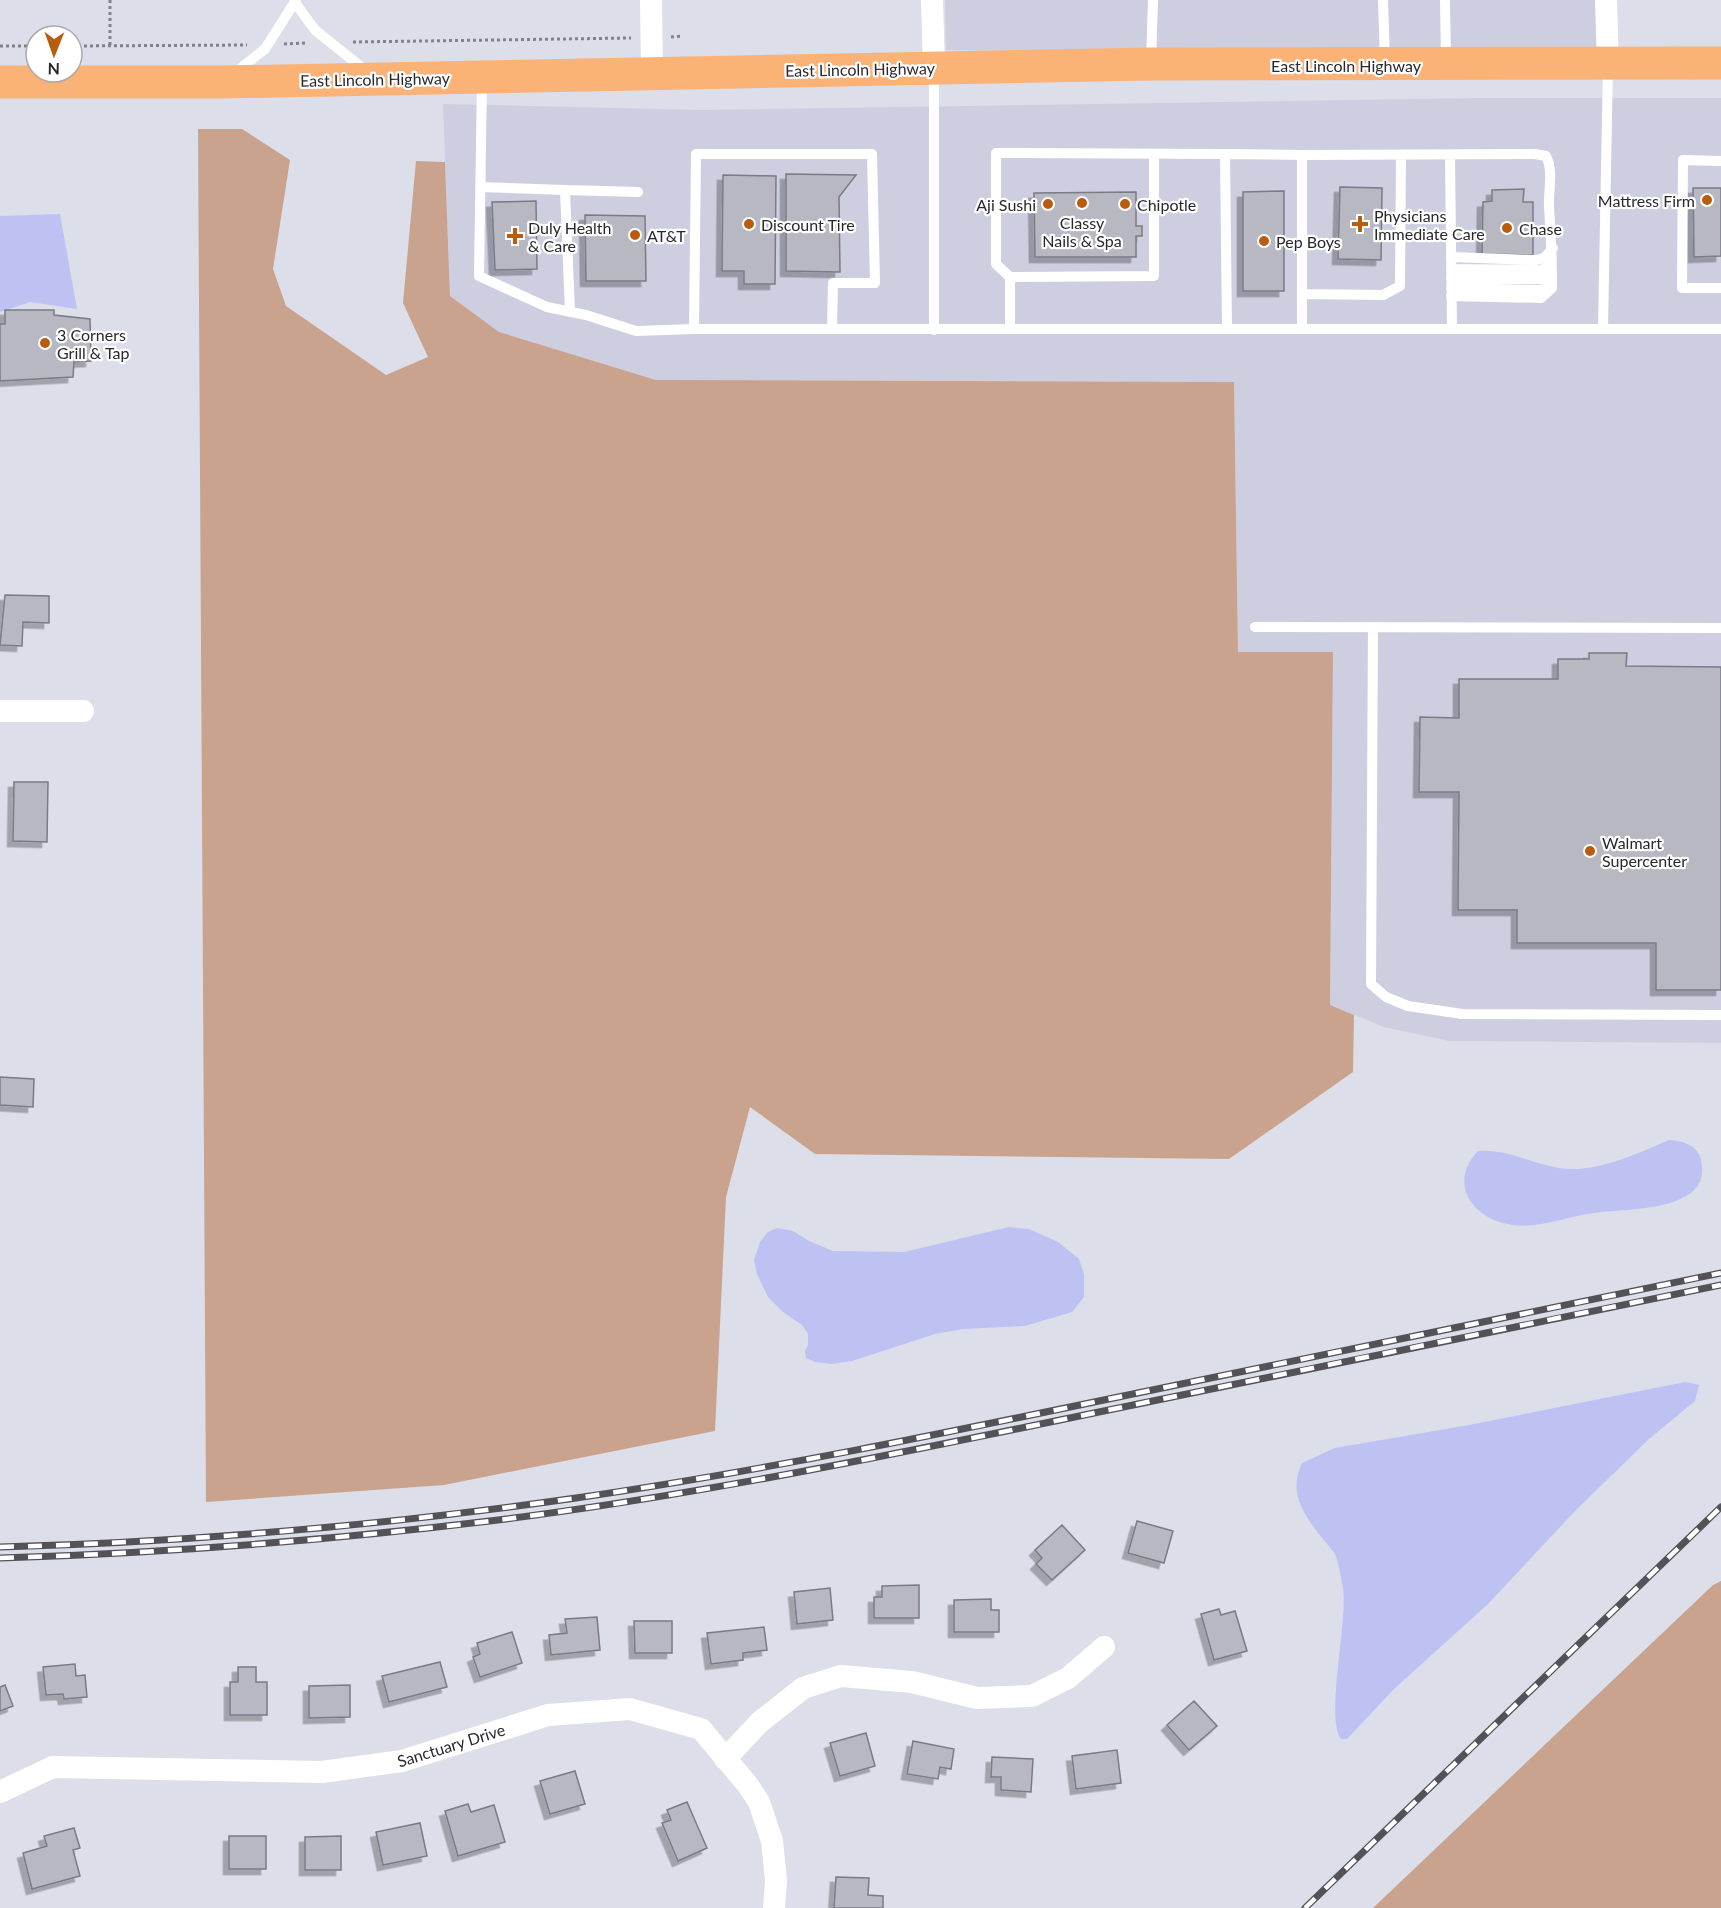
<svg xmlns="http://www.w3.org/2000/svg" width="1721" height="1908" viewBox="0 0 1721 1908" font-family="Lato,sans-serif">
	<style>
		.built { fill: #cdcfe1 }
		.green { fill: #c9a38d }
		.water { fill: #bec2f3 }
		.building { fill: #b7b8c2; stroke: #7a7b85; stroke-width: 1.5; filter: url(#shadow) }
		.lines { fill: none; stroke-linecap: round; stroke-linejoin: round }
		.path { stroke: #81828a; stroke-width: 3; stroke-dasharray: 3 3; stroke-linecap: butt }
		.service { stroke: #fff; stroke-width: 10 }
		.minor { stroke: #fff; stroke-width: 22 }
		.primary { stroke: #fab277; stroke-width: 33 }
		.rail-casing { stroke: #525258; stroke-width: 7 }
		.rail { stroke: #fff; stroke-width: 4.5; stroke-dasharray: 14; stroke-linecap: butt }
		.poi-dot { fill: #ba5c0d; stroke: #fff; stroke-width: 2 }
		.labels { text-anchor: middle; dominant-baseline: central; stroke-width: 4.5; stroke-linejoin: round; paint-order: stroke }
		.street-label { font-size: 16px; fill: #28282d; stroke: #fff }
		.poi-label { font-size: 16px; fill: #28282d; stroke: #fff; text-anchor: start }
	</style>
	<defs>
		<filter id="shadow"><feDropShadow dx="-5.5" dy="5.5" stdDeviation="0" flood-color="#0004"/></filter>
	</defs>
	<rect width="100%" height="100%" fill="#dcdee9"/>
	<!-- built -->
	<path class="built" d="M945,0h657v58l-656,-8z
		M1478,98h243v945l-272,-2 -65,-14 -54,-22 3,-353h-95l-4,-270 -578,-2 -157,-48 -49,-36 -7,-192 261,6z"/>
	<!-- green -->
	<path class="green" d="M198,129h44l48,31 -17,109 13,37 100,69 42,-18 -25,-54 13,-142 29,1 5,134 49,36 157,48 578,2 4,270h95l-3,353 24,10 -1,57 -124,87 -414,-5 -65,-47 -24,90 -11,234 -271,54 -238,17z
		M1721,1581v327h-348l340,-323z"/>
	<!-- water -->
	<path class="water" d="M60,214l17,95 -47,-7 -30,10v-96z
		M1669,1140c14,1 29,5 32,20 13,53 -76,48 -107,53 -26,3 -56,16 -82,12 -39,-6 -65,-41 -34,-74 29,-2 52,12 80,17 36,6 79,-14 111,-28z
		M1009,1227l20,2 29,13 21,17 5,15v23l-12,15 -47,14 -62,3 -28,5 -83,27 -20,3 -17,-2 -9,-4 -1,-7 3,-6v-11l-6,-9 -19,-13 -15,-15 -11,-23 -3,-14 6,-18 8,-10 9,-4 16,3 16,10 24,10 71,1z
		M1685,1382l14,3 -4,16 -46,38 -73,71 -88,94 -94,85 -47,50h-6c-16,-21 7,-117 2,-151 -2,-10 -4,-22 -7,-32 -3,-6 -10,-13 -14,-18 -19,-25 -34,-45 -20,-75l33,-15 134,-23z"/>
	<!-- building -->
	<path class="building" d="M786,174l70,1 -17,22 1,75 -54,-1z
		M723,175l53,1 -1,108h-31v-13h-22z
		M1340,187l42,1 -1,72 -43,-1z
		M1693,188h28v68l-27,1z
		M1524,189l-1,13h10v53l-51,-1 1,-52 9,-1v-11z
		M1284,191v100h-41v-99z
		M1136,192v34h6v10h-6v21h-101l-1,-64z
		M536,201l1,68 -42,1 -3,-68z
		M585,215l60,1 1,65h-60z
		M5,310h49v5l36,4 1,42 -17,1 -1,15 -73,4v-57h5z
		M5,595l44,1v27l-26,-1 -1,24 -22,-1z
		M1589,653h38l-1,13 95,1v323h-65v-47h-139v-33h-59l1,-118h-40l1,-75 39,1v-39h99v-20h31z
		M14,782h34l-1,60 -34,-1z
		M0,1077l34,2 -1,28 -33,-2z
		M1137,1521l36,10 -9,32 -36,-10z
		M1062,1525l23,25 -33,30 -16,-16 6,-6 -7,-8z
		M919,1585v33h-45v-21h8v-11z
		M830,1588l3,32 -36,4 -3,-32z
		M991,1599v11h8v22h-45v-32z
		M1219,1609l2,6 14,-4 12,40 -33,9 -13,-46z
		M597,1617l3,33 -49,5 -2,-20 18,-2 -2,-14z
		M634,1621h38v32h-37z
		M764,1627l3,23 -24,3v7l-32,4 -4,-31z
		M512,1632l10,31 -42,14 -7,-20 7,-3 -3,-11z
		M440,1662l7,25 -58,15 -7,-26z
		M75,1664l1,12 9,-1 2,22 -23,2 -1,-5 -17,1 -3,-28z
		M238,1667h18v15h11v33h-37v-33h8z
		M5,1685l8,21 -13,5v-24z
		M350,1685v32l-41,1v-32z
		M1194,1701l23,25 -28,24 -22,-25z
		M866,1733l9,33 -35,10 -10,-33z
		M913,1741l41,8 -3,20 -11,-2 -2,12 -31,-5z
		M1117,1750l4,33 -45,6 -4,-33z
		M992,1757l41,2 -2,33 -30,-2v-13h-10z
		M575,1771l10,33 -35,10 -10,-33z
		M687,1802l20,46 -29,13 -16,-38 9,-3 -4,-10z
		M468,1804l3,8 23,-7 11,37 -47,14 -13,-45z
		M420,1823l7,33 -44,9 -7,-33z
		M74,1828l6,20 -7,2 7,26 -48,13 -9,-36 24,-7 -3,-10z
		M229,1836h37v33h-37z
		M341,1836v34h-36v-33z
		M836,1877l33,1 -1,17 15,1v12h-49z"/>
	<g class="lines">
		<!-- path -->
		<path class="path" d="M110,0v46
			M671,37l12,-1
			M353,42l278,-4
			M284,44l23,-1
			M0,46h36
			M72,46l175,-1"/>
		<!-- service -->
		<path class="service" d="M1383,0l2,61
			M1445,0l1,60
			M296,4l19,26 50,40
			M1151,61l2,-61
			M236,72l29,-23 31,-49
			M934,72v258
			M482,79l-3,197 68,31 39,8 50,16 58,-2h1027
			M1450,155l2,174
			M1721,161l-38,-1 -1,128h39
			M480,187l85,3 5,122
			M565,190l73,2
			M1451,257l85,3 8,-2 9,-10
			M1451,269l90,1 8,-4 3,-7
			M1010,277l144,-1v-122
			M1451,279h89l5,-1 7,-7
			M1451,288l91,2 8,-8
			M1302,294l81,1 17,-9 1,-131
			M1603,328l5,-263
			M694,329l2,-175h176l3,129h-42l-1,46
			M1010,329v-52l-14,-13v-111l229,1
			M1227,329l-2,-175 77,1
			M1302,329v-174l233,-1 11,2c8,15 2,35 3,51 2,28 3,53 3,81l-11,10 -90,-2
			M1255,627l466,1
			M1373,627l-2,357 15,13 22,9 54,8 259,1"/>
		<!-- minor -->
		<path class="minor" d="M651,0l1,73
			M932,0l2,68
			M1606,0l2,65
			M0,711h83
			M725,1759l35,-37 43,-34 38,-12 71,6 65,16 55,-2 36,-18 36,-31
			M0,1792l53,-25 269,5 80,-11 146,-46 82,-6 71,20 46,55 12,18 13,39 4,39 -2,28"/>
		<!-- primary -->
		<path class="primary" d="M0,82h223l928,-18 570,-1"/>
		<defs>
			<path id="rail" d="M0,1547c193,-5 385,-22 576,-49 186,-27 369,-65 552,-103 198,-41 395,-81 593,-122
				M0,1558c167,-5 333,-18 498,-38 200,-25 398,-66 596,-107 209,-43 418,-86 627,-128
				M1305,1908l416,-401"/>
		</defs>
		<!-- rail casing -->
		<use href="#rail" class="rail-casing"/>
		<!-- rail -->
		<use href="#rail" class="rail"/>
	</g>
	<!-- markers -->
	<g class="poi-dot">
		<circle cx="1707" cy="200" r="6"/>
		<circle cx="1082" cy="203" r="6"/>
		<circle cx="1048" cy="204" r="6"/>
		<circle cx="1125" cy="204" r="6"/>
		<circle cx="749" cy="224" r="6"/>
		<path d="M1357 215h6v6h6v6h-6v6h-6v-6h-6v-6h6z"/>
		<circle cx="1507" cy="228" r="6"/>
		<circle cx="635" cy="235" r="6"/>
		<path d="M512 227h6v6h6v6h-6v6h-6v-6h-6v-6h6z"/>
		<circle cx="1264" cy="241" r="6"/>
		<circle cx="45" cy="343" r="6"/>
		<circle cx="1590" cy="851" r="6"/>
	</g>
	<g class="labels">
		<!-- street labels -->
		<g class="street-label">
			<text x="1346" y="65">East Lincoln Highway</text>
			<text transform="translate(860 69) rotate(-1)">East Lincoln Highway</text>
			<text transform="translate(375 79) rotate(-1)">East Lincoln Highway</text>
			<text transform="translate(451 1745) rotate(-17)">Sanctuary Drive</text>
		</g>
		<!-- poi labels -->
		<g class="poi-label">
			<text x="1695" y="200" text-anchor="end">Mattress Firm</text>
			<text x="1036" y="204" text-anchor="end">Aji Sushi</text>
			<text x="1137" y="204">Chipotle</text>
			<text x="1374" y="215">Physicians<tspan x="1374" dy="18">Immediate Care</tspan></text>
			<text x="1082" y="222" text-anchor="middle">Classy<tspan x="1082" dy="18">Nails &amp; Spa</tspan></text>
			<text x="761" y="224">Discount Tire</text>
			<text x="528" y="227">Duly Health<tspan x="528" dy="18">&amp; Care</tspan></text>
			<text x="1519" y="228">Chase</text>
			<text x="647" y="235">AT&amp;T</text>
			<text x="1276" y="241">Pep Boys</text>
			<text x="57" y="334">3 Corners<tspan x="57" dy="18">Grill &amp; Tap</tspan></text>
			<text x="1602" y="842">Walmart<tspan x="1602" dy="18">Supercenter</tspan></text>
		</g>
	</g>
	<!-- north arrow -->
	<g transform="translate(54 54) rotate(181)"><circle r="28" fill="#ffffff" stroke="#a9a9ab" stroke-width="1.5"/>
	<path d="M0-4.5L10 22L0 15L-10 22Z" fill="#ba5c0d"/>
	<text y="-9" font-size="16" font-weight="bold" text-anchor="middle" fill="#28282d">N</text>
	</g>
</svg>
